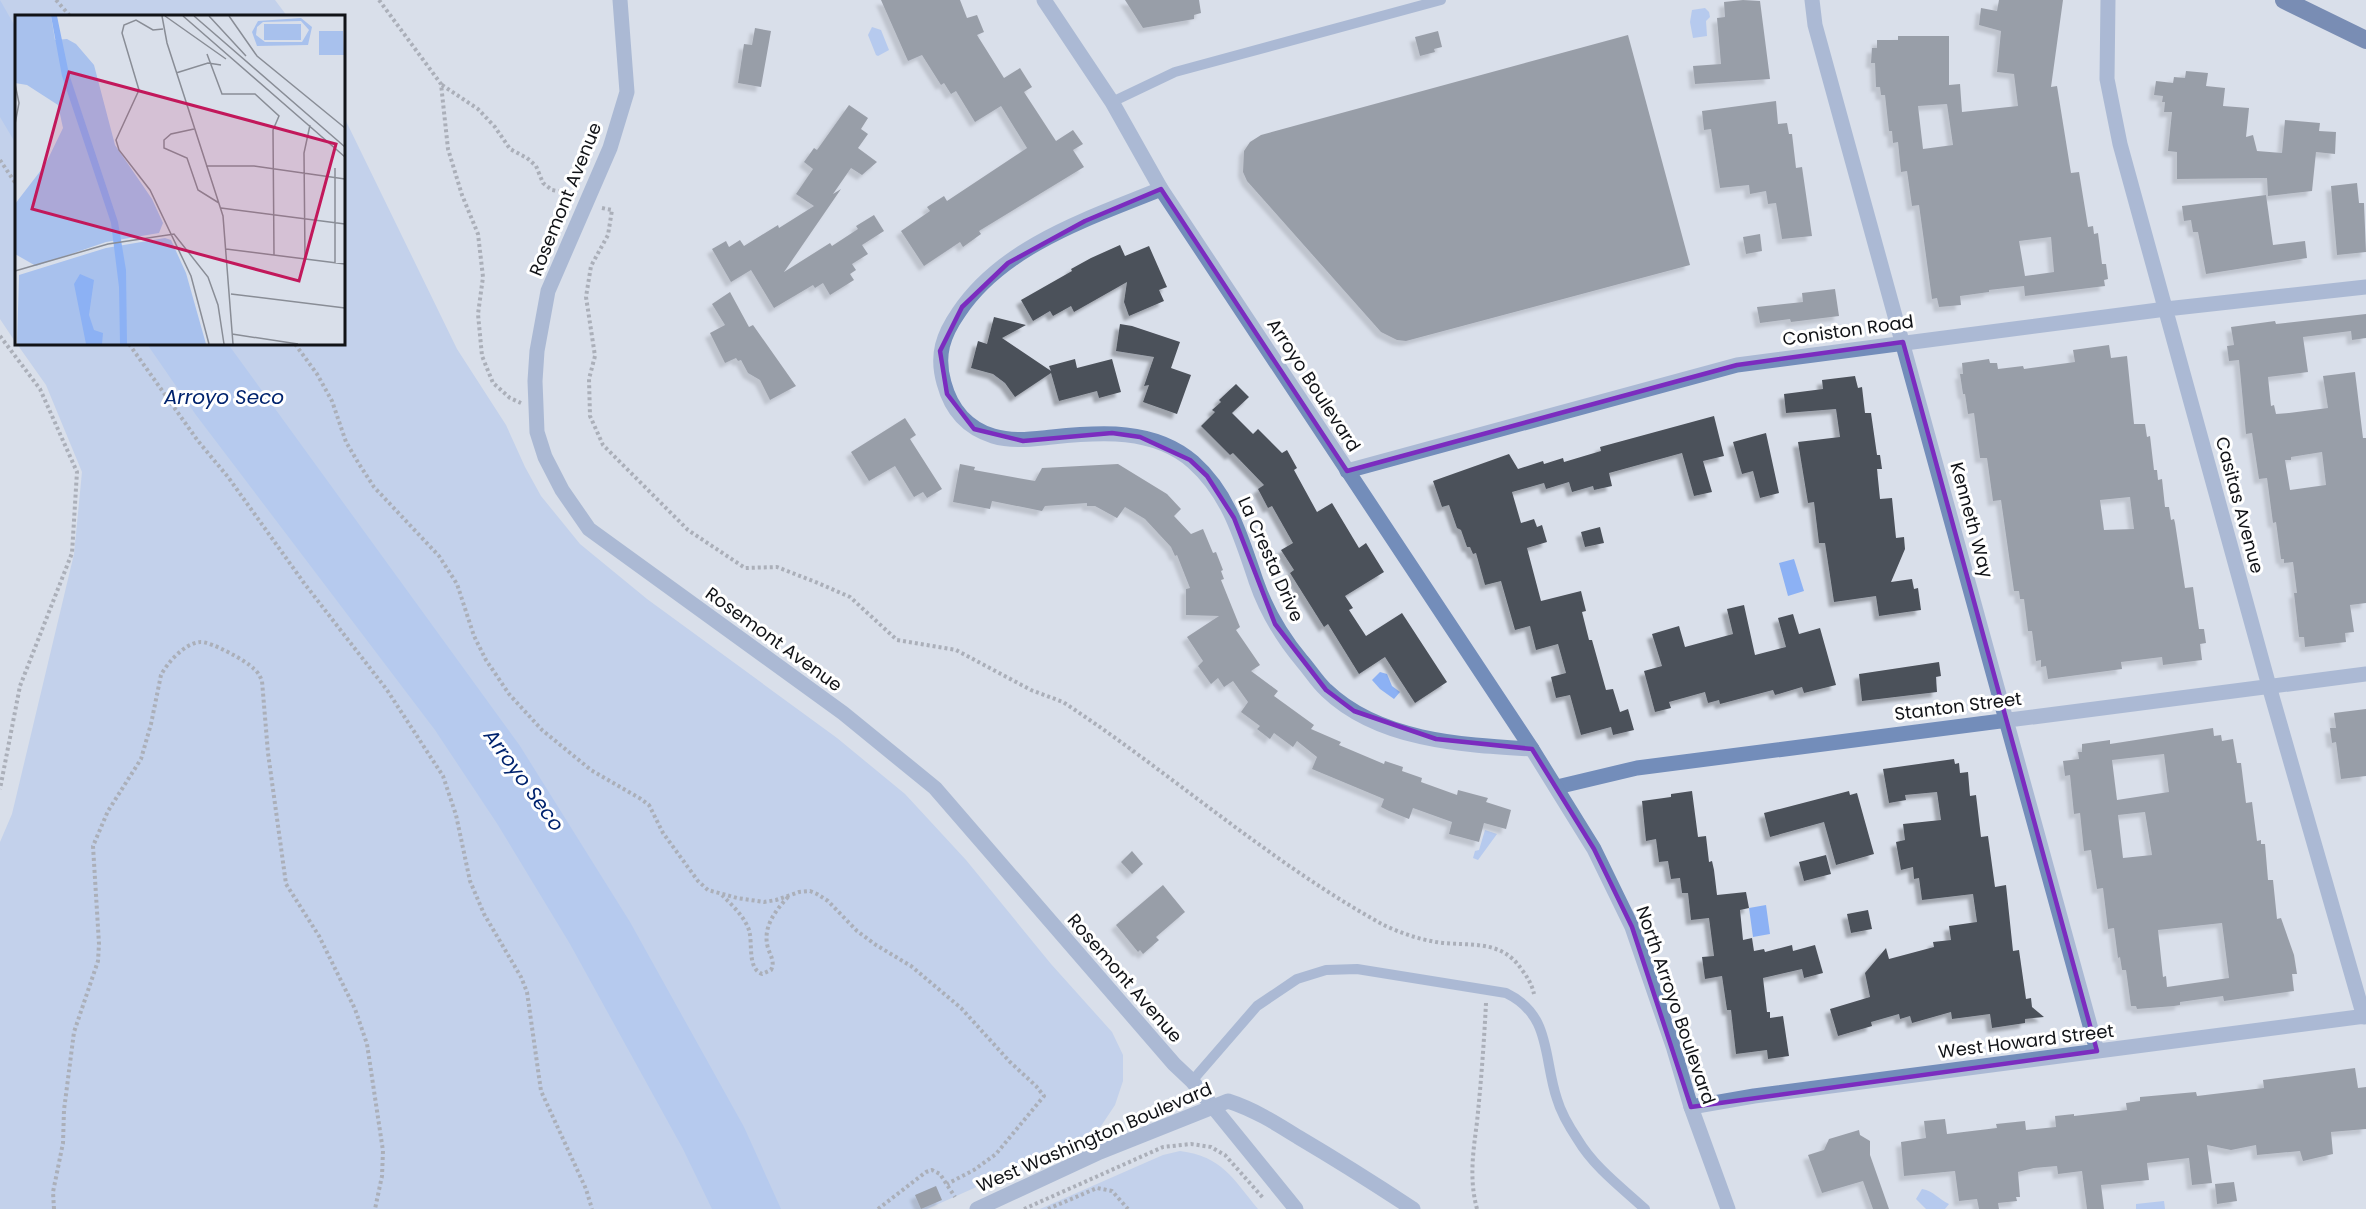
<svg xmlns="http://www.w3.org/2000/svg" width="2366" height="1209" viewBox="0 0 2366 1209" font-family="Poppins,sans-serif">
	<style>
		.green { fill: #a8c1ed }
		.water { fill: #8cb1f4 }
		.building { fill: #4c515a; fill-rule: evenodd; filter: url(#shadow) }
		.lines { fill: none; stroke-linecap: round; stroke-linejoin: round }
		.path { stroke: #73777e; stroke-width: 4; stroke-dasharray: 3 3; stroke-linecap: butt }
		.service { stroke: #738dba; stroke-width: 10 }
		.minor { stroke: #738dba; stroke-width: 15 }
		.tertiary { stroke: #738dba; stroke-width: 15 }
		.motorway { stroke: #052b74; stroke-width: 18 }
		.marked { fill: none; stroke: #7b2cbf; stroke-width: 4.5; stroke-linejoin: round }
		.labels { text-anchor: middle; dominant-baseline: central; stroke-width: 6; stroke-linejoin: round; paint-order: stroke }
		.street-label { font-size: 18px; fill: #111317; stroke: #fff }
		.water-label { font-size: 20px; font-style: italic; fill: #00236e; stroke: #fff }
		.inset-road { fill: none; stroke: #898d96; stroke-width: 1.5 }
		.view { fill: #c2185b; fill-opacity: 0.15; stroke: #c2185b; stroke-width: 3 }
		.inset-edge { fill: none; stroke: #111317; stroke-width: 3 }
	</style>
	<defs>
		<filter id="shadow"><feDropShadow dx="-5" dy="5" stdDeviation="1.5" flood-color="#0004"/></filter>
	</defs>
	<rect width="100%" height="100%" fill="#d9dfea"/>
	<!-- green -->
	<path class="green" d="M0,0h275l12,16h-271v327l-16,-24z
		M344,117l113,232 49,76 19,42 16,29 39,48 67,55 190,139 68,56 61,66 85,104 61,68 11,23v26l-8,24 -14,21 -19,14 -155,69h-927v-367l12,-28 62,-260 8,-82 -36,-87 -29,-41h327z
		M1180,1151c42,5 53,28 78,58h-218l123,-54z"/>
	<!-- water -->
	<path class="water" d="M0,0l16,28v116l-16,-27z
		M1705,8l4,4 1,5 -4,4 1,15 -14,2 -3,-16 2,-12z
		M872,27l9,3 8,20 -11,6 -2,-1 -8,-20z
		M147,344h81l292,402 110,176 114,205 37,82h-69l-29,-60 -113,-205 -72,-119 -63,-95 -239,-315z
		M1794,559l10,32 -16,5 -9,-33z
		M1380,672l7,2 5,12 8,6 -6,7 -14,-10 -8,-9z
		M1485,830l12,4 -19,26 -5,-2 2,-7 4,-1z
		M1766,905l4,29 -17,3 -4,-29z
		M1922,1189c12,2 16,10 27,15l-4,5h-19l-10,-10z
		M2164,1201l1,8h-29v-5z"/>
	<!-- building -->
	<path class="building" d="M881,0h79l7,18 10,-3 7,17 -7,3 27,43 16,-10 12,19 -8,5 32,49 17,-11 10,14 -10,6 11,17 -105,64 2,3 -18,13 -3,-5 -36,24 -23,-35 29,-20 -3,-4 17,-11 3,5 80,-53 -26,-42 -26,16 -19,-31 -5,3 -7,-11 -3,2 -19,-30 -14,6z
		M1125,0h74l2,13 -7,2v4l-51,9z
		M1743,0l17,1 10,78 -75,5 -2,-18 28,-2 -4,-46 8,-1 -1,-15z
		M1999,0h64l-12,87 6,-1 14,87 8,-1 9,55 5,-1 1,8 4,-1 4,31h4l2,15 -4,1 1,6 -80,10 -1,-10 -35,4v2l-29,4 1,9 -22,2 -2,-9 -5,1 -13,-94 -7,1 -5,-35 -6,1 -3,-30 -5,1 -1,-12h-3l-4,-36h-4l-1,-8h-4l-1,-24h-4l1,-15h5v-8h21v-4h51v49l11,-1 2,28 56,-6 -4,-32 -17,-2 4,-41 -22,-6 2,-17 16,3zM1947,104l6,41 -30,4 -5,-43zM2051,237l3,35 -29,4 -6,-35z
		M755,28l16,3 -10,56 -23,-4 6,-39 8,1z
		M1438,31l4,16 -8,2 1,3 -15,4 -5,-19z
		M1628,35l62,230 -284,76 -9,-1 -16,-8 -134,-151 -4,-9 1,-21 6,-9 11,-7z
		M2186,71l22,2 -2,13 19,2 -2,18 26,2 -3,29 7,-2 4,16 25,2 3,-33 35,3 -1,8 17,1 -1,22 -19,-2 -4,39 -44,5 -1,-18 -90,1v-27l-9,-1 4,-39h-8l1,-10h-3l1,-6 -9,-1 2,-14 17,2 1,-6 11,1z
		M1776,101l2,23 9,-1 2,11h3l4,34 6,-1 10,69 -30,3 -6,-36 -8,1 -2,-13 -16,3 -1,-9 -29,3 -9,-59 -7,1 -2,-19z
		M849,105l19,13 -7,11 7,5 -10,14 19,14 -15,13 -11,-7 -18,26 8,-5 -57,83 46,-29 2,3 26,-17 -2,-3 18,-11 10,16 -22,14 6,9 -16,10 4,6 -6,4 4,6 -24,15 -7,-12 -8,5 -2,-3 -39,23 -23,-38 -20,12 -19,-33 14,-8 3,6 11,-7 4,6 34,-21 1,3 35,-22 -18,-12 17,-25 -9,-7 10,-14 3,2z
		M2357,183l2,20h5l2,49 -29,3 -6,-69z
		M2266,195l7,50 32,-4 2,17 -101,16 -8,-42h-5l-2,-12 -7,1 -2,-15z
		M1760,234l2,17 -16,3 -3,-17z
		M1120,245l5,11 24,-10 18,41 -8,3 5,11 -35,15 -5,-14 3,-20 -53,30 -3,-6 -18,10 -3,-5 -17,10 -12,-21 51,-29 -1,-2 20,-11z
		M1835,289l4,27 -48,6 -1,-3 -30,4 -3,-16 46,-5 -1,-9z
		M730,292l19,35 4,-2 43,61 -26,14 -10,-20 -12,-7 -7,-13 -3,1 -2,-3 -11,5 -15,-30 15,-8 -13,-21z
		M2366,314v24l-14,2 -1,-9 -48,6 5,35 -40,5 3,29 3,-1 2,9 13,-1 39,-5 -5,-32 32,-4 8,66h3v165l-16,2 4,27 -9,1 1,9 -41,5 -1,-10h-5l-5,-44h3l-4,-31 -9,1v-4h-3l-5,-37 -3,1 -6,-45 -8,1 -7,-46 -6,1 -7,-74 -10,1 -2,-15 7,-1 -3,-18 44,-6 1,3zM2322,452l4,33 -36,5 -5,-30h6v-3z
		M994,317l32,8 -24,13 49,33 -2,-5 26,-7 2,9 35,-9 9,33 -22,6 -2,-7 -38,10 -8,-28 -36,24 -10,-14 -12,-9 -22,-6 7,-27 9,3z
		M1120,324l12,2 48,16 -9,26 20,7 -14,39 -34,-12 6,-17 -5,1 10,-29 -38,-6z
		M2109,345l2,13 16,-2 7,68h11l2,13 3,-1 4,34h3l1,10 4,-1 3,28h4l2,13 3,-1 1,4 10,65 8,-1 6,42h5l2,14 -6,1 2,16 -39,5 -1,-8 -41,5 1,7 -74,10 -2,-13 -5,1v-7l-5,1 -4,-30h-4l-4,-32h-4l-1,-8h-5l-13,-91 -8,1 -6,-43h-7l-6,-45 -6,1 -3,-20h-2l-3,-20h3l-1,-11 27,-4 1,4h7l1,6 25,-3 1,3 51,-7 -2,-12zM2130,497l4,32 -30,1 -4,-30z
		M1855,376l3,12 4,-1 3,26h6l6,42h3l2,14h-5l3,30 12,-1 4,40 8,-1 1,12 -14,33 21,-3 2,10 4,-1 3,22 -42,6 -3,-20 -42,6 -9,-59h-6l-5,-41 -6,1 -10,-61 42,-5 -4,-28 -50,4 -2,-19 39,-5 -1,-9z
		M1236,384l13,13 -17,16 21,21 5,-5 24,24 5,-3 10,18 -3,2 23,42 15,-9 27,45 7,-5 18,29 -39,24 8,12 -4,2 17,26 36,-23 45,69 -32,21 -30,-46 -26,17 -31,-50 -4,3 -34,-54 4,-3 -13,-20 12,-7 -21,-37 -4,2 -10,-19 6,-4 -31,-32 -3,2 -29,-29 14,-14 -3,-2 9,-8 -2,-2z
		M1714,416l10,40 -21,5 9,31 -18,4 -12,-43 -73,20 3,13 -18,4 -1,-4 -21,6 -3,-10 -23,7 -2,-6 -32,9 9,31 13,-4 3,8 5,-2 5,17 -20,6 14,53 40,-10 5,20 -4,1 7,28h3l14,50 7,-1 7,23 8,-3 6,21 -21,5 -2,-8 -30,8 -11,-40 -14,3 -5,-21 15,-4 -8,-29 -22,6 -6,-24 -15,4 -14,-49 -16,4 -9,-32 -3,1 -3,-7h-3l-6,-17 -4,-2 -8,-23 -7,2 -9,-26 76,-27 9,15 25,-8 1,3 19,-6 1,4 37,-11 -1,-4z
		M905,418l11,17 -6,4 32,50 -15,9 -4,-6 -9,5 -19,-31 -26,15 -18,-29z
		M1766,433l13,60 -19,5 -7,-27 -11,3 -9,-32z
		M960,464l15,3 -1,3 61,11 7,-13 76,-4 49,30 14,15 -7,7 17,18 12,-5 10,24 3,-1 7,18 -2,1 3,8 -3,1 19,47 -4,3 24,35 -9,6 27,20 -4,5 40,29 -3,4 30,13 -2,3 45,19 1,-3 18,6 -1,4 20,7 -1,4 36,13 1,-5 30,8 -2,4 25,8 -5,19 -22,-6 -5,19 -30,-8 3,-12 -39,-14 -4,11 -20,-8 -8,-4 3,-8 -72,-30 5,-12 -20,-16 -4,6 -19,-14 -4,6 -13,-10 3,-3 -19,-14 7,-10 -15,-21 -9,6 -6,-9 -7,6 -13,-18 5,-5 -16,-24 32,-21 -33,-1v-26l4,-1 -13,-33 -2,1 -4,-9 -26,-28 -20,-12 -8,11 -22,-12h-8v-3l-42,3 -3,5 -50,-10 -2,8 -37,-7z
		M1600,527l4,16 -19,4 -4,-15z
		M1744,605l11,50 31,-8 -8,-29 15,-4 6,20 21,-6 16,57 -32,8 -2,-6 -27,8 -2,-5 -53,14 -1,-4 -11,3 -3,-11 -36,10 2,6 -16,4 -11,-41 18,-5 -10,-32 27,-8 6,21 48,-13 -6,-25z
		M1939,662l2,14 -5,1 1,15 -75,9 -3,-27z
		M2366,709v67l-25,3 -5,-37 -4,1 -2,-15h6l-2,-15z
		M2213,728l1,8 7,-1 1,6 11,-2 4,24h4l5,40 6,-1 5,39 4,-1v4h4l3,36h5l4,39 4,-1 13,37 3,19h-5l2,17 -70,10 -1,-5 -43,6v3l-6,1 -37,3 -1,-3h-5l-5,-36h-4l-2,-13 -2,1 -4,-30 -6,1 -5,-41 -6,1 -6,-39 -7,1 -4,-38 -6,1 -4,-39 -5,1 -2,-15 16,-2 -1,-7h4v-8l28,-4v4zM2164,754l5,38 -52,8 -5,-40zM2145,812l7,43 -29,3 -5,-43zM2222,923l7,55 -62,9 -1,-11 -3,1 -5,-47z
		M1954,759l1,5 4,-1 1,10 8,-1 2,24 6,-1 5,42 7,-1 7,51 11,-2 7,66 6,-1 7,49 5,-1 1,9 12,10 -19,2v4l-33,5 -2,-14 -38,5 -1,-7 -39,11 -2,-7 -10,3 -1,-5 -28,8 1,4 -34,10 -8,-27 40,-12 -5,-24 21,-25 3,11 45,-12 -1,-5 18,-2 -2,-14 28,-4 -4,-28 -51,6 -3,-22 -5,1 -1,-12 -12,3 -5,-28 9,-2 -2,-16 38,-4 -4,-28 -32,3 1,5 -17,3 -6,-34z
		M1692,791l6,46 8,-1 3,26 3,-1 2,9 3,25 29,-3 3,16 -9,2 3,30 9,-2 2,13 10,-2 1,3 27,-7 1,6 22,-6 8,28 -19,5 -2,-9 -39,9 4,34h3v6l13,-2 6,40 -21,3 -1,-9 -31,4 -5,-44h-4l-5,-34 -17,3 -3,-22 12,-1 -5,-38 -18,2 -3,-27h-6l-2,-15 -9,1 -3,-18 -9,1 -3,-23 -10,2 -4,-40 29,-4v-3z
		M1849,791l1,4 7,-2 17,61 -38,11 -12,-43 -54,15 -6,-24z
		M1132,851l11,13 -11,10 -11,-12z
		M1826,855l5,19 -27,7 -5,-19z
		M1163,885l22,27 -29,25 3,3 -16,14 -3,-4 -2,2 -22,-27z
		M1868,910l4,19 -21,4 -4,-19z
		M2355,1068l3,20 8,-1v42l-35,3 2,22 -30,7 -3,-10 -43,4 -1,-10 -25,5 -24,-5 5,38 -20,2 -3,-27 -42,5 2,17 -48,5 3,24h-17l-5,-38 -24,3 -1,-8 -23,2 -16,4 2,25h-4l1,4 -19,2 1,6h-20l-2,-10 -18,2 -4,-30 -51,5 -3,-34 25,-4 -2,-17 21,-2 2,15 50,-6 -1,-4 29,-3 1,9 30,-3 -1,-11 19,-2v2l53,-6 -1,-7 14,-2v-4l56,-5 1,4 67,-8 -1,-8z
		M1859,1130l1,5 10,6v14l19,54h-16l-10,-28 -41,12 -14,-38 16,-5 5,-11z
		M2234,1182l3,19 -20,3 -2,-20z
		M936,1186l6,14 -21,9 -6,-14z"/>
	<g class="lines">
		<!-- path -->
		<path class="path" d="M56,0l14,16
			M379,0l62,84 7,65 14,46 16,39 5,43 -5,37 4,42 11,27 17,15 11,5
			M442,85l36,24 17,18 15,22 17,9 9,8 7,17 9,7 20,4
			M0,160l16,24
			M602,208l10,2 -4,25 -17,31 -5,31 9,59 -6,23 1,37 13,29 85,85 57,38 32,-1 41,16 32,14 47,43 59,10 75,40 32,12c108,71 204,158 317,221 17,9 38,16 56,19 33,5 65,-4 86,28 6,8 10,15 12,24
			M0,336l40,53 37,83 -5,81 -52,133 -20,103
			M129,344l69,97 30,36 76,106 83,107 56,86 13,39 14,66 14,33 37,63 6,15 14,99 45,98 6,20
			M295,344l22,30 15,27 14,41 13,22 15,23 65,69 18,28 17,52 12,24 23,34 33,36 49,40 50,29 8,6 14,28 35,48 10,9 29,8 27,4 12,-2 23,-8 11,-1 7,3 11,7 29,30 19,14 35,21 50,42 49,54 26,24 8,10 -48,58 -22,16 -27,14
			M722,895c10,10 22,21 27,35 4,14 -2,38 13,44l9,-4c4,-8 0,-13 -3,-22 -6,-20 7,-37 20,-51
			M54,1209l-1,-17 10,-49 1,-33 10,-78 24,-71 1,-17 -6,-98 15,-35 33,-52 10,-35 10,-49c6,-12 24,-32 39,-33 10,-1 47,19 54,27 4,3 6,7 8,12l6,72 18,131 33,52 36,73 12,35 16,107 -1,25 -7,33
			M878,1209l48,-37 6,-2 8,4 15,23
			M1024,1209l139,-62 28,-3 20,3 14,8 39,44
			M1048,1209l49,-21 15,3 16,18
			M1477,1209c-8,-30 -4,-56 0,-87 4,-39 7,-79 9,-119"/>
		<!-- service -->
		<path class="service" d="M1112,102l63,-30 266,-72
			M1192,1081l65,-75 40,-27 29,-9 31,-1 149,24c46,22 37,65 51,106 4,14 13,29 21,41 16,27 44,48 67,69"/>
		<!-- minor -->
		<path class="minor" d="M620,0l7,92 -17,56 -62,143 -11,60 -2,30 2,51 8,25 17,33 27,39 254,184 92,75 239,276 18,17 104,128
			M1812,0l3,25 282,1026
			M2108,0l-1,79 13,65 149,542 95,331
			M1161,189c-71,29 -157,56 -202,123 -16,23 -23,43 -15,71 7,26 23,45 49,53 20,6 39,3 59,1 48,-5 102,-9 141,25 36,32 48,75 63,119 10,29 26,56 46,80 8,9 15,21 24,29 53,51 137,55 206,59
			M1347,471l390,-106 429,-56 200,-22
			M1557,787l80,-19 729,-94
			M1691,1107l63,-11 612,-80"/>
		<!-- tertiary -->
		<path class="tertiary" d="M1044,0l68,102 49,87 371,560 62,100 38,78 41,119 18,61 37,102
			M977,1209l123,-57 128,-51c25,8 48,22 70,36 39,23 77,47 115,72"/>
		<!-- motorway -->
		<path class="motorway" d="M2284,0l82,40"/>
	</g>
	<!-- marked area -->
	<path d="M0 0H2366V1209H0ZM1161,189l186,282 390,-106 166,-23 194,709 -406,56 -59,-180 -38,-78 -62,-100 -96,-10 -82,-28 -28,-21 -51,-66 -41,-106 -27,-42 -17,-16 -50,-23 -28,-4 -89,8 -49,-12 -27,-35 -7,-43 22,-44 46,-44 77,-42z" fill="#d9dfea" fill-opacity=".55" fill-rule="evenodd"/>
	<path class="marked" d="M1161,189l186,282 390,-106 166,-23 194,709 -406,56 -59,-180 -38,-78 -62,-100 -96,-10 -82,-28 -28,-21 -51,-66 -41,-106 -27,-42 -17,-16 -50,-23 -28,-4 -89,8 -49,-12 -27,-35 -7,-43 22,-44 46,-44 77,-42z"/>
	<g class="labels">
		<!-- street labels -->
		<g class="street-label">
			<text transform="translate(565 199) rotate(-68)">Rosemont Avenue</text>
			<text transform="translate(1848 330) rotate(-8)">Coniston Road</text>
			<text transform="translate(1314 385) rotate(57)">Arroyo Boulevard</text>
			<text transform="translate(2240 505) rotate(75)">Casitas Avenue</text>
			<text transform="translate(1972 520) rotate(75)">Kenneth Way</text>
			<text transform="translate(1271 559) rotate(66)">La Cresta Drive</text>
			<text transform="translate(774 639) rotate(36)">Rosemont Avenue</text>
			<text transform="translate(1958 706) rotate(-7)">Stanton Street</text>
			<text transform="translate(1125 978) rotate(49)">Rosemont Avenue</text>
			<text transform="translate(1676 1005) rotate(71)">North Arroyo Boulevard</text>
			<text transform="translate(2026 1041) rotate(-7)">West Howard Street</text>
			<text transform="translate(1094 1137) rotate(-23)">West Washington Boulevard</text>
		</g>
		<!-- water labels -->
		<g class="water-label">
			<text x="224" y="397">Arroyo Seco</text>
			<text transform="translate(524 780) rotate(54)">Arroyo Seco</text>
		</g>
	</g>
	<!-- overview -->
	<g transform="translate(15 15)">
		<rect width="330" height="330" fill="#d9dfea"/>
		<path d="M0,1h36l4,24 12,-1 9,5 18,21 21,80 37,54 11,24 -4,10 -53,9 -70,24 -21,-12v-50l30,-39 18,-37 -5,-23 -31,-20 -12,-2zM286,3l11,9 -4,18 -51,1 -5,-14 6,-11zM286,6l8,9 -7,12h-37l-9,-7 1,-8 6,-5zM249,9h37v16h-37zM304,16h24l1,24h-25zM150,223l6,2 15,33 20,71h-189l2,-69 87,-27z" fill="#a8c1ed" fill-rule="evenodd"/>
		<path d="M36,1h6l12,58 49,148 8,48 1,74h-7l-1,-57 -8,-64 -49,-147zM65,259l14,6 -5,35 5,15 9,3 -1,11h-16l-12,-60z" fill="#8cb1f4"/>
		<path class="inset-road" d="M147,1l5,27 56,173 10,128M150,1l61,43M168,1l162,141M179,1l151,131M194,1l37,40M214,1l28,40 88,72M148,14l-10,1 -17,-10 -12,5 -2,8 17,57 -23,50 3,10 31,40 41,86 18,68M192,39l15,40h33l24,22 -6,14 1,125M161,58l32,-10 13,2M0,69l4,19 -4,21M179,114l-23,5 -7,6v8l23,10 11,32 21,13M191,151h48l91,13M320,153v95M206,193l124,16M211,234l119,15M290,244l-1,-106 6,-28M0,256l93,-27 66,-10 34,43 10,28 6,39M216,279l114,14M217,319l66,10"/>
		<path class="view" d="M54,57l267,72 -37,137 -267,-72z"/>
		<rect width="330" height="330" class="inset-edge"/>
	</g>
</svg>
